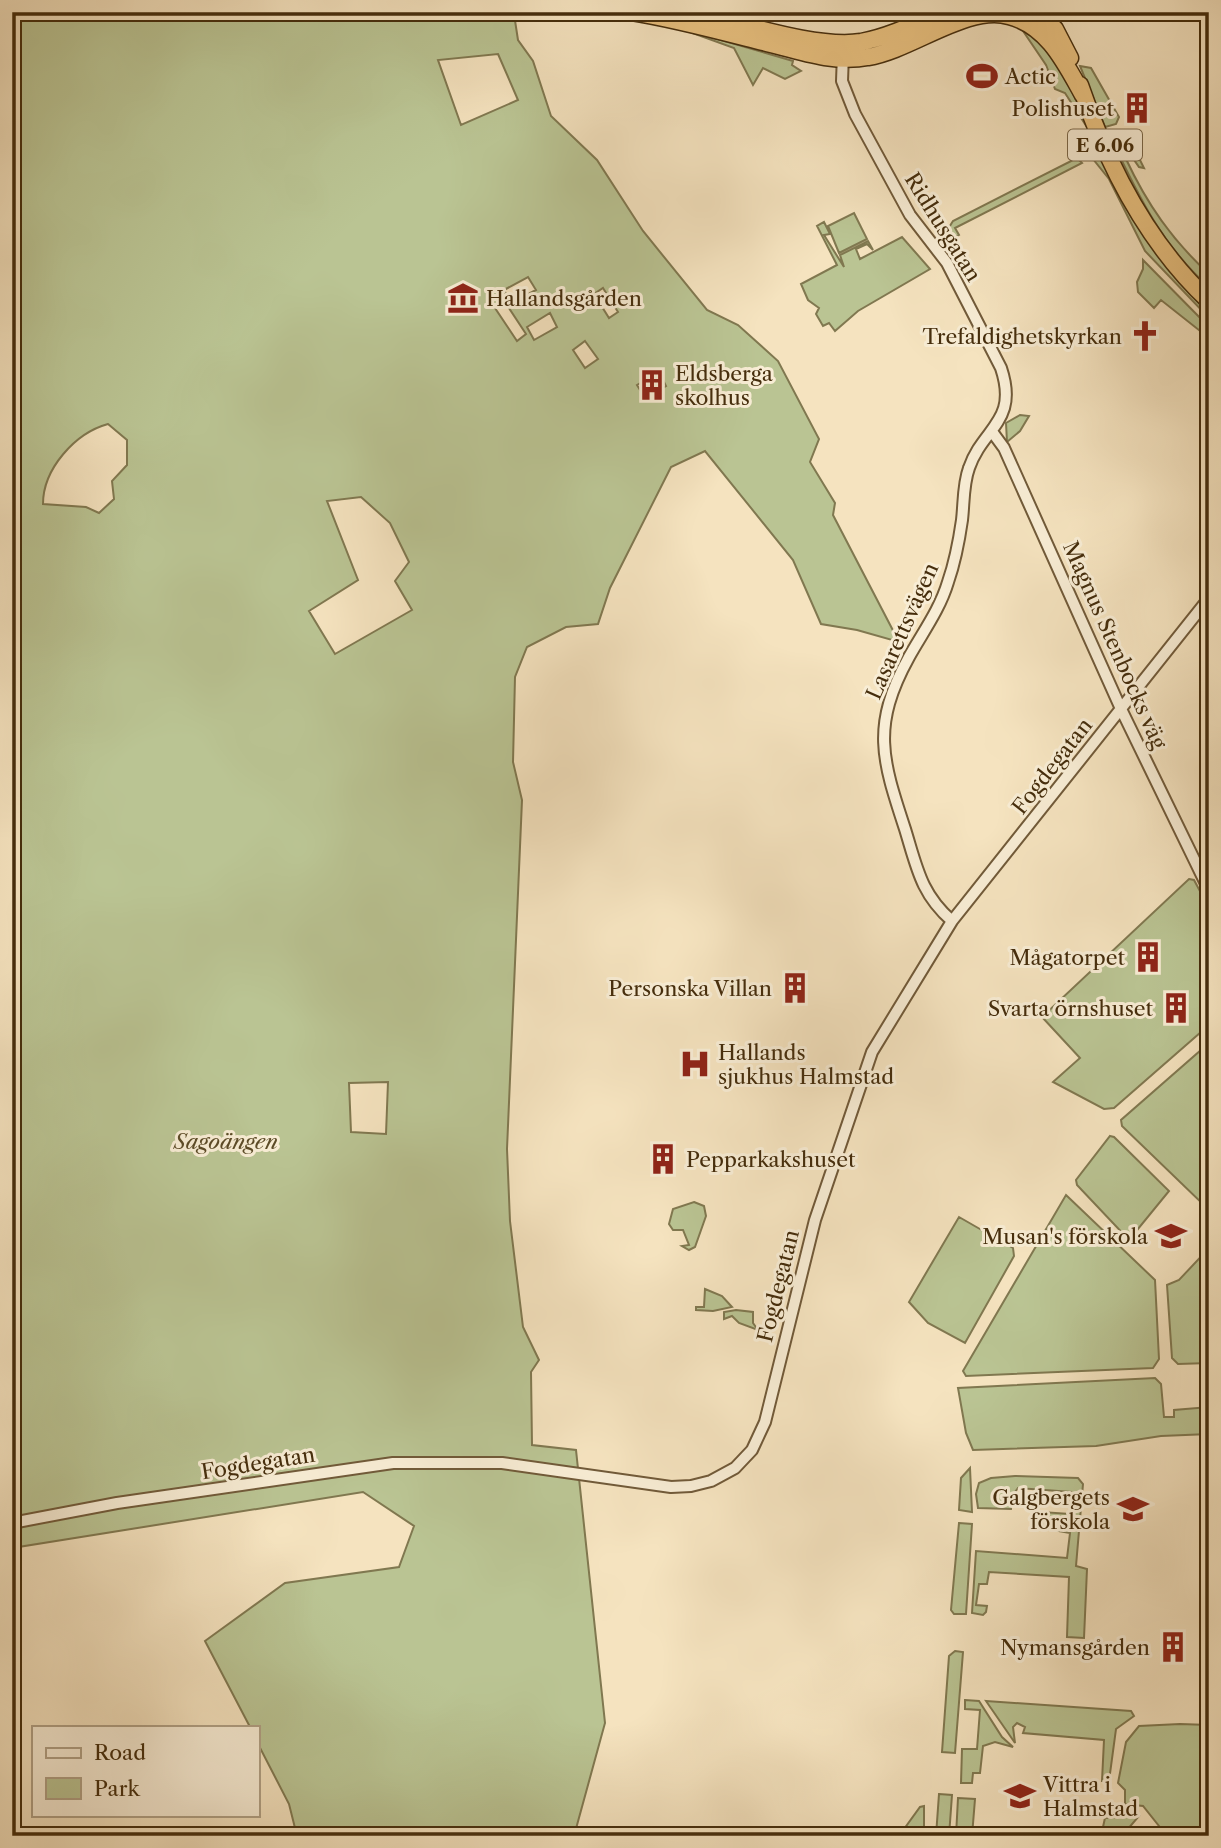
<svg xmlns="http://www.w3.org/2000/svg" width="1221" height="1848" viewBox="0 0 1221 1848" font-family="'Libre Caslon Text',serif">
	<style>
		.green { fill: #bac493; stroke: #807850; stroke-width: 2; fill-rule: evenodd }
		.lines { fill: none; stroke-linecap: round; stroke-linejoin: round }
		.minor-casing { stroke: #715a39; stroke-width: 14 }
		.highway-casing { stroke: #452d0c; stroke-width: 19 }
		.minor { stroke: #f8edd5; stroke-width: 10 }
		.highway { stroke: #eac280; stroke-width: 16 }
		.labels { text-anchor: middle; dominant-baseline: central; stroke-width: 6; stroke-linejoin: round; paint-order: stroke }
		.shield { fill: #f8edd5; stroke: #7b6748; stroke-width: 2 }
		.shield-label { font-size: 19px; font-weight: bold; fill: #452d0c }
		.poi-label { font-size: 21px; fill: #452d0c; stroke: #f8edd5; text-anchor: end }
		.street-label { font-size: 21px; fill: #452d0c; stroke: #f8edd5 }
		.park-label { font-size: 21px; font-style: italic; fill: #5c4b27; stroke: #f8edd5 }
	</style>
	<rect width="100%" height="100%" fill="#f5e3bf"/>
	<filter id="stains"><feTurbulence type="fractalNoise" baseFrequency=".00286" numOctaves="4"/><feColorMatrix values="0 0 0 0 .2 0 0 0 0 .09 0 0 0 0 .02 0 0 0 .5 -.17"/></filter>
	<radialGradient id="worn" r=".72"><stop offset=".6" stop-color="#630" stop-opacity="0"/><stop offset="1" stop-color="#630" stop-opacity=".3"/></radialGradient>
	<!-- green -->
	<path class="green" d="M12,12l502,2 4,26 15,21 18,55 46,44 46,71 64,79 31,15 40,36 41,78 -9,23 25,41 -2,12 66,127 -42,-12 -36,-6 -28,-64 -88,-109 -34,16 -61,121 -12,36 -32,3 -39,20 -12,30 -2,85 9,38 -15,349 3,72 13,106 16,33 -8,12 1,73 44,5 29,273 -31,113h-277l-8,-32 -32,-62v-15h-7l-45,-86 80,-58 114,-16 15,-41 -51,-34 -351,56zM498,54l20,46 -57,25 -23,-65zM528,277l8,13 -25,13 -7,-13zM603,288l15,24 -9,6 -15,-24zM505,302l21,32 -9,7 -22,-33zM550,313l7,14 -23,13 -7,-13zM585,341l13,18 -13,9 -12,-18zM659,372l7,14 -21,12 -8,-13zM108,424l19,16v25l-15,16 2,18 -15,14 -13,-6 -43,-3c0,-35 32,-71 65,-80zM361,497l29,26 19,39 -14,19 17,29 -77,44 -26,-43 49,-31 -31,-79zM388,1082l-2,52 -35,-2 -2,-49z
		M676,27l117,34 -1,4 9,6 -16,8 -22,-11 -10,17 -19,-37z
		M1021,28c38,22 53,69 71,107l-27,-42 -10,-4 -9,-24z
		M1080,66l11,2 28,49 -3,7 -11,3z
		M1123,131l4,3 17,34 -5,-1 -7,-10 -6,2c21,45 46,81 83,115v13c-47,-41 -72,-94 -98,-149l4,2 -5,-4z
		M1096,144c33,68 60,114 113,170v4l-64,-67 -36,-72 -16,-20z
		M1077,158l5,5 -127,65 4,7 -7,4 -4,-10 5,-8z
		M854,213l13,26 -28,14 -11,-27z
		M824,222l6,12 -6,1 20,32 -4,-12 28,-14 5,9 -6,-6 -11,5 4,10 42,-22 28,32 -72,42 -23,20 -6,-8 -6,3 -7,-12 3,-6 -11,-8 -7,-16 36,-19 -20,-39z
		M1143,260l66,67v11l-48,-38 -7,8 -16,-16 -1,-10 6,-13z
		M1020,415l9,1 -9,15 -13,11 -1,-19z
		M1189,879l5,1 15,28v117l-95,83 -10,1 -51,-27 27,-24 -38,-41z
		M1209,1043v167l-87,-84 -1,-6z
		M1110,1136l4,1 55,54 -40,49 -52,-55 -1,-5z
		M1066,1195l89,85 4,79 -6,9 -187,8 -3,-5z
		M694,1202l10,4 2,10 -11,31 -6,3 -7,-4 7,-1 -6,-15h-10l-4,-6 4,-15z
		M959,1217l54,31 1,8 -49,87 -37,-20 -19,-21z
		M1209,1248v115l-31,1 -6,-6 -5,-73 12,-5z
		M705,1289l17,7 10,11 -19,4 -17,-1v-3h8z
		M736,1310l17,2v11l5,7 -19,-7 -7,-7 -8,3v-7z
		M1155,1378l6,6 3,33h10v-7l35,-3v8l-6,1h6v18l-48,2 -65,10 -123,4 -7,-17 -8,-45z
		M970,1468l2,44 -13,-2 2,-32z
		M1015,1476l63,2 5,6 -7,82 11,3 -3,69 -17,-1 2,-60 -80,-5 -2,12h-8l-3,21 11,1 -1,6 -3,3 -11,-2 4,-62 91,7 3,-25 -29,-5 1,-16 28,2 1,-22 -53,-4 -6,8 -1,13 -33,-1 -2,-14 3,-11 12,-5z
		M959,1523l13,1 -6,90h-12l-3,-4z
		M955,1651l8,1 -8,101 -13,-1 7,-96z
		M965,1700l14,1 23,36 11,10 -18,-5 -12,4 -3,27h-7l-1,10h-11l1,-34h15l3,-39 -15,-1z
		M986,1701l145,10 3,5 -18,13 -7,52h-7l2,-41 -81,-7 2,-6 -8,-4 -4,4 2,16z
		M1180,1724l29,1v102l-6,9h-36l-24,-30 -18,-2v-14l-7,-7 8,-41 13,-16z
		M939,1794l13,1 -3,41h-13z
		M958,1798l17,1 -3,37h-16z
		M924,1806v30h-25l21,-29z
		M1121,1812h12l6,4 -17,20h-21l4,-18 14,-1z"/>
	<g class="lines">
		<defs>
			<path id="minor" d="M843,54l-1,27 13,33 55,101 37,48 54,105c18,54 -18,59 -32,100 -6,16 -5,35 -7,52 -3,21 -7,42 -14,62 -8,27 -25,50 -39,75 -38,69 -27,102 -4,172 12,39 16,65 47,92
				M993,433l11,15 117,261 88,181
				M12,1523l105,-20 276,-40h109l169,24 20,-1 20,-5 24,-13 17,-18 13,-28 50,-202 57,-168 80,-131 257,-323"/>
			<path id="highway" d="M632,12c44,7 88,19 131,30 33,8 70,22 105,15 44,-7 99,-53 141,-41 39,10 56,47 74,79
				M691,12c48,10 124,37 170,30 28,-5 56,-19 81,-30
				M1037,12l18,17 15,29
				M1080,85c27,79 68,159 129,216"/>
		</defs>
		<!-- minor casing -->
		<use href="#minor" class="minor-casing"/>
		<!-- highway casing -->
		<use href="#highway" class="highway-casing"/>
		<!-- minor -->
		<use href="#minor" class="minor"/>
		<!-- highway -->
		<use href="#highway" class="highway"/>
	</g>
	<!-- icons -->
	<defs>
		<symbol id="stadium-bare" viewBox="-9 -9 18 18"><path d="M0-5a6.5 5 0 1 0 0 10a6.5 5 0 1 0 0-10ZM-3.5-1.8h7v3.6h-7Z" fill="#8f2418" stroke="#f8edd5" stroke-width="2.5" paint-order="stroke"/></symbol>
		<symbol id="building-bare" viewBox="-9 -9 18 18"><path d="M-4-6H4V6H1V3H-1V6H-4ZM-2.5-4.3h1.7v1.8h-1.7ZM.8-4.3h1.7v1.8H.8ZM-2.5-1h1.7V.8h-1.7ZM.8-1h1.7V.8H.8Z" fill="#8f2418" stroke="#f8edd5" stroke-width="2.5" paint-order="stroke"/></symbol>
		<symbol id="museum-bare" viewBox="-9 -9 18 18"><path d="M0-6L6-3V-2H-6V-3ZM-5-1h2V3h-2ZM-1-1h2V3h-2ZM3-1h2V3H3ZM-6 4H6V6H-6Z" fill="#8f2418" stroke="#f8edd5" stroke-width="2.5" paint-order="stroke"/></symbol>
		<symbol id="church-bare" viewBox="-9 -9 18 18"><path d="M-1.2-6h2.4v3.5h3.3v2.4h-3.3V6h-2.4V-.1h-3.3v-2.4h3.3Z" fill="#8f2418" stroke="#f8edd5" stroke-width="2.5" paint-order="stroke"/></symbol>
		<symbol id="hospital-bare" viewBox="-9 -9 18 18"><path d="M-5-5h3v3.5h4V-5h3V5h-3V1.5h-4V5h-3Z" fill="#8f2418" stroke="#f8edd5" stroke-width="2.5" paint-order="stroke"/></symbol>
		<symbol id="school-bare" viewBox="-9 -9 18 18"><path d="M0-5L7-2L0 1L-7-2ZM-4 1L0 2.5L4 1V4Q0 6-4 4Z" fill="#8f2418" stroke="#f8edd5" stroke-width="2.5" paint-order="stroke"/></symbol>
	</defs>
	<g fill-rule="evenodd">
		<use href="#stadium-bare" x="960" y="54" width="44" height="44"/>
		<use href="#building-bare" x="1115" y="86" width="44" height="44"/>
		<use href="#museum-bare" x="441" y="276" width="44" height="44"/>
		<use href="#church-bare" x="1123" y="314" width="44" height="44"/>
		<use href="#building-bare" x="630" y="363" width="44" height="44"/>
		<use href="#building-bare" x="1126" y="935" width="44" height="44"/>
		<use href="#building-bare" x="773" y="966" width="44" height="44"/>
		<use href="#building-bare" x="1154" y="986" width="44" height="44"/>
		<use href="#hospital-bare" x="673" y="1042" width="44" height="44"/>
		<use href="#building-bare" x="641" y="1137" width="44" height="44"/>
		<use href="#school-bare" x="1149" y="1214" width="44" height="44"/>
		<use href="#school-bare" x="1111" y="1487" width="44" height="44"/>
		<use href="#building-bare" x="1151" y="1625" width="44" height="44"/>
		<use href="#school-bare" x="998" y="1774" width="44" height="44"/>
	</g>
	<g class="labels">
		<!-- shield labels -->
		<rect class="shield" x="1068" y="129.5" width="74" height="31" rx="5"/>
		<g class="shield-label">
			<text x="1105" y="145">E 6.06</text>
		</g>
		<!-- poi labels -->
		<g class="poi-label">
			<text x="1005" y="76" text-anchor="start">Actic</text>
			<text x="1114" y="108">Polishuset</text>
			<text x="486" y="298" text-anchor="start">Hallandsgården</text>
			<text x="1122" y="336">Trefaldighetskyrkan</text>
			<text x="675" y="373" text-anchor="start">Eldsberga<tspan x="675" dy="24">skolhus</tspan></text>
			<text x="1125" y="957">Mågatorpet</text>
			<text x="772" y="988">Personska Villan</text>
			<text x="1153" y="1008">Svarta örnshuset</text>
			<text x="718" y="1052" text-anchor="start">Hallands<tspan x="718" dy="24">sjukhus Halmstad</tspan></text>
			<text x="686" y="1159" text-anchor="start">Pepparkakshuset</text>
			<text x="1148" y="1236">Musan's förskola</text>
			<text x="1110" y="1497">Galgbergets<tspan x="1110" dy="24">förskola</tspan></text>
			<text x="1150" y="1647">Nymansgården</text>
			<text x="1043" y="1784" text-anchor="start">Vittra i<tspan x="1043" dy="24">Halmstad</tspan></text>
		</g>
		<!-- street labels -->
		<g class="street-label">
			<text transform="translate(943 227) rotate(58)">Ridhusgatan</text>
			<text transform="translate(902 631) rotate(-66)">Lasarettsvägen</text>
			<text transform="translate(1115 645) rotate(66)">Magnus Stenbocks väg</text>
			<text transform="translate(1052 766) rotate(-52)">Fogdegatan</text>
			<text transform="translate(778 1286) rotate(-76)">Fogdegatan</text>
			<text transform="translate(258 1463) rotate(-9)">Fogdegatan</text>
		</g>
		<!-- park labels -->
		<g class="park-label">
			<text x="226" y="1141">Sagoängen</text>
		</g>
	</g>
	<!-- margin -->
	<rect width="1221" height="1848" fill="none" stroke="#f5e3bf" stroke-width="42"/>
	<rect x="14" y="14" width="1193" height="1820" fill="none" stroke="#452d0c" stroke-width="3.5"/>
	<rect x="21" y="21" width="1179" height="1806" fill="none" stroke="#452d0c" stroke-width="2"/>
	<!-- legend -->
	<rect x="32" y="1726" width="228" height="91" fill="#f8edd5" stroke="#b0a085" stroke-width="2"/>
	<rect x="46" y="1748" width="35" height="10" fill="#f8edd5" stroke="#b0a085" stroke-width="2"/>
	<text x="94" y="1760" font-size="21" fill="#452d0c">Road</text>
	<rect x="46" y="1778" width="35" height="21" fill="#bac493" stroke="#b0a085" stroke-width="2"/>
	<text x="94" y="1796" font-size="21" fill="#452d0c">Park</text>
	<rect width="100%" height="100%" filter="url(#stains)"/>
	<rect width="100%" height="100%" fill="url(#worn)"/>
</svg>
